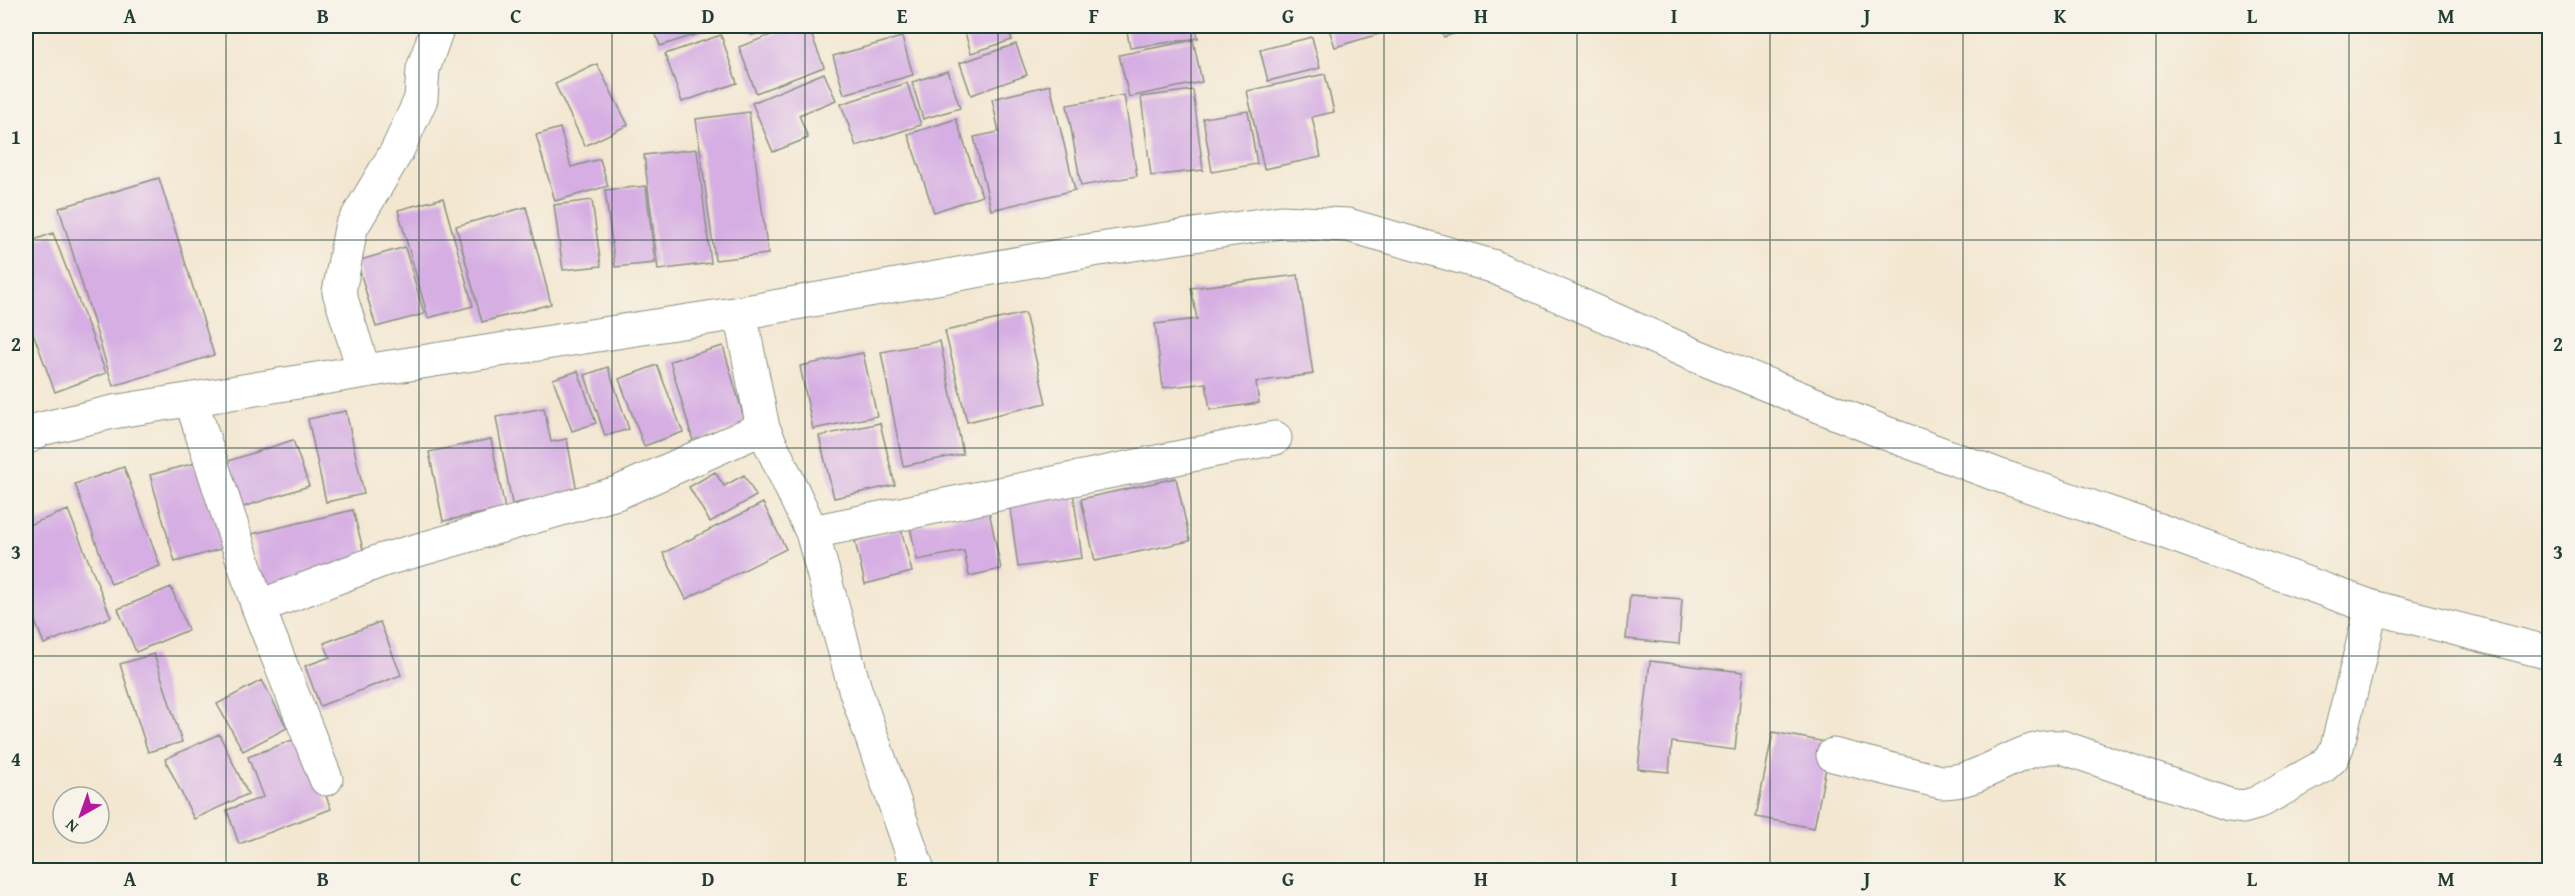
<svg xmlns="http://www.w3.org/2000/svg" width="2575" height="896" viewBox="0 0 2575 896" font-family="'Gentium Book Plus',serif">
	<style>
		.building { fill: #d6aee3 }
		.lines { fill: none; stroke-linecap: round; stroke-linejoin: round }
		.minor-casing { stroke: #899282; stroke-width: 35 }
		.minor { stroke: #fff; stroke-width: 33 }
		.grid { fill: none; stroke: #1f3d34; stroke-width: 1.5; stroke-opacity: 0.55 }
		.neatline { fill: none; stroke: #1f3d34; stroke-width: 2 }
		.grid-label { font-size: 20px; text-anchor: middle; font-weight: bold; fill: #1f3d34 }
	</style>
	<rect width="100%" height="100%" fill="#f7f3e8"/>
	<filter id="ink" filterUnits="userSpaceOnUse"><feTurbulence type="fractalNoise" baseFrequency=".0167" numOctaves="2"/><feDisplacementMap in="SourceGraphic" scale="12" xChannelSelector="R" yChannelSelector="G"/><feConvolveMatrix kernelMatrix="1 2 1 2 8 2 1 2 1" color-interpolation-filters="sRGB"/></filter>
	<filter id="wash" filterUnits="userSpaceOnUse"><feTurbulence type="fractalNoise" baseFrequency=".008" numOctaves="4" result="noise"/><feDisplacementMap in="SourceGraphic" scale="24" xChannelSelector="R" yChannelSelector="G"/><feGaussianBlur stdDeviation="1.35" result="paint"/><feColorMatrix in="noise" values="0 0 0 0 0 0 0 0 0 0 0 0 0 0 0 0 0 1.4 0 .05"/><feComposite in="paint" operator="in"/></filter>
	<g filter="url(#wash)">
		<rect width="100%" height="100%" fill="#f3e7d1"/>
		<g id="blocks">
			<!-- building -->
			<path class="building" d="M653,26h69l-62,20z
				M748,26h31l-27,9z
				M795,26h13l16,41 -68,26 -17,-46z
				M906,26h28l-26,8z
				M963,26h44l5,14 -41,13z
				M1126,26h70l2,12 -68,10z
				M1328,26h59l2,5 -54,16z
				M1440,26h38l-34,11z
				M721,35l16,48 -55,19 -17,-48z
				M902,37l11,38 -69,19 -11,-38z
				M1312,37l8,31 -52,13 -8,-31z
				M1193,40l9,42 -73,15 -10,-42z
				M1016,44l11,31 -56,20 -11,-32z
				M597,64l31,61 -43,21 -30,-62z
				M948,71l12,37 -37,11 -11,-37z
				M824,73l12,27 -37,15 9,23 -35,14 -21,-49z
				M1325,74l9,38 -22,5 9,40 -57,12 -17,-78z
				M907,83l14,42 -65,21 -15,-42z
				M1050,85l25,105 -84,20 -17,-73 25,-5 -7,-33z
				M1193,90l10,80 -52,6 -10,-79z
				M1124,95l13,81 -56,10 -14,-81z
				M1248,111l9,53 -45,8 -9,-54z
				M749,112l19,142 -53,6 -19,-141z
				M956,119l26,77 -48,16 -26,-78z
				M560,128l11,39 29,-8 8,27 -53,15 -19,-66z
				M697,149l14,114 -53,7 -14,-115z
				M159,178l55,177 -101,31 -54,-178z
				M646,186l9,77 -40,4 -10,-77z
				M443,198l30,108 -45,12 -30,-108z
				M592,200l9,66 -38,4 -9,-65z
				M526,207l25,97 -69,18 -26,-96z
				M53,233l53,140 -51,19 -29,-78v-71z
				M405,247l19,67 -48,13 -19,-66z
				M1298,275l15,99 -57,8 3,21 -49,7 -4,-27 -43,5 -8,-64 42,-5 -6,-31z
				M1025,313l21,90 -79,19 -22,-91z
				M940,341l23,113 -60,12 -22,-114z
				M723,346l23,79 -53,16 -23,-80z
				M863,353l14,63 -64,13 -13,-63z
				M657,365l26,67 -39,14 -25,-67z
				M608,367l21,62 -24,7 -20,-61z
				M578,371l18,52 -24,8 -19,-52z
				M544,408l7,34 16,-3 10,53 -65,12 -16,-87z
				M346,411l18,83 -38,8 -18,-83z
				M880,423l15,62 -61,13 -15,-62z
				M491,439l14,70 -62,12 -14,-69z
				M293,440l16,46 -66,21 -15,-46z
				M199,462l25,86 -49,14 -25,-87z
				M124,467l36,99 -49,18 -36,-100z
				M715,472l9,14 20,-11 12,21 -46,26 -21,-35z
				M1176,478l14,63 -95,20 -14,-62z
				M1073,492l9,66 -64,9 -9,-67z
				M763,503l23,46 -100,50 -23,-46z
				M68,510l43,107 -67,27 -18,-46v-72z
				M353,510l13,51 -102,25 -12,-52z
				M989,511l12,58 -32,7 -5,-25 -47,9 -7,-33z
				M901,529l11,43 -47,12 -10,-43z
				M171,587l17,43 -52,22 -18,-43z
				M1630,595l52,4 -3,45 -53,-5z
				M380,622l21,53 -81,31 -15,-40 25,-9 -6,-14z
				M154,654l28,88 -34,10 -28,-88z
				M1650,661l93,11 -8,78 -63,-8 -3,30 -31,-3z
				M262,680l25,48 -44,23 -26,-47z
				M1773,732l58,11 -17,85 -58,-11z
				M219,734l29,60 -54,25 -29,-60z
				M303,736l28,73 -92,35 -12,-34 36,-13 -15,-40z"/>
		</g>
	</g>
	<g filter="url(#ink)">
		<use href="#blocks" fill-opacity="0" stroke="#899282" stroke-width="1.5"/>
		<g class="lines">
			<defs>
				<path id="minor" d="M740,313l23,115 49,104 43,157 63,181
					M364,371l-25,-79 12,-64 46,-77 24,-52 2,-30 15,-43
					M191,400l67,207 68,172
					M26,438l15,-9 72,-17 321,-52 306,-47 353,-63 188,-28 67,3 144,41 200,88 191,78 112,42 164,56 213,77 178,46
					M812,532l463,-94
					M258,607l125,-47 234,-67 146,-65
					M1833,755l108,27c46,1 75,-38 121,-35l167,58 14,2 14,-4 65,-36 10,-9 5,-11 35,-140"/>
			</defs>
			<!-- minor casing -->
			<use href="#minor" class="minor-casing"/>
			<!-- minor -->
			<use href="#minor" class="minor"/>
		</g>
	</g>
	<!-- grid -->
	<path class="grid" d="M226,26v844M419,26v844M612,26v844M805,26v844M998,26v844M1191,26v844M1384,26v844M1577,26v844M1770,26v844M1963,26v844M2156,26v844M2349,26v844M26,240h2524M26,448h2524M26,656h2524"/>
	<!-- margin -->
	<rect width="2575" height="896" fill="none" stroke="#f7f3e8" stroke-width="66"/>
	<!-- north arrow -->
	<g transform="translate(81 815) rotate(220)"><circle r="28" fill="#f7f3e8" stroke="#a1aaa0" stroke-width="1.5"/>
	<path d="M0-4.5L10 22L0 15L-10 22Z" fill="#b5179e"/>
	<text y="-9" font-size="16" font-weight="bold" text-anchor="middle" fill="#1f3d34">N</text>
	</g>
	<rect x="33" y="33" width="2509" height="830" class="neatline"/>
	<g class="grid-label">
		<text x="130" y="23">A</text>
		<text x="323" y="23">B</text>
		<text x="516" y="23">C</text>
		<text x="708" y="23">D</text>
		<text x="902" y="23">E</text>
		<text x="1094" y="23">F</text>
		<text x="1288" y="23">G</text>
		<text x="1481" y="23">H</text>
		<text x="1674" y="23">I</text>
		<text x="1867" y="23">J</text>
		<text x="2060" y="23">K</text>
		<text x="2252" y="23">L</text>
		<text x="2446" y="23">M</text>
		<text x="16" y="144">1</text>
		<text x="2558" y="144">1</text>
		<text x="16" y="351">2</text>
		<text x="2558" y="351">2</text>
		<text x="16" y="559">3</text>
		<text x="2558" y="559">3</text>
		<text x="16" y="766">4</text>
		<text x="2558" y="766">4</text>
		<text x="130" y="886">A</text>
		<text x="323" y="886">B</text>
		<text x="516" y="886">C</text>
		<text x="708" y="886">D</text>
		<text x="902" y="886">E</text>
		<text x="1094" y="886">F</text>
		<text x="1288" y="886">G</text>
		<text x="1481" y="886">H</text>
		<text x="1674" y="886">I</text>
		<text x="1867" y="886">J</text>
		<text x="2060" y="886">K</text>
		<text x="2252" y="886">L</text>
		<text x="2446" y="886">M</text>
	</g>
</svg>
